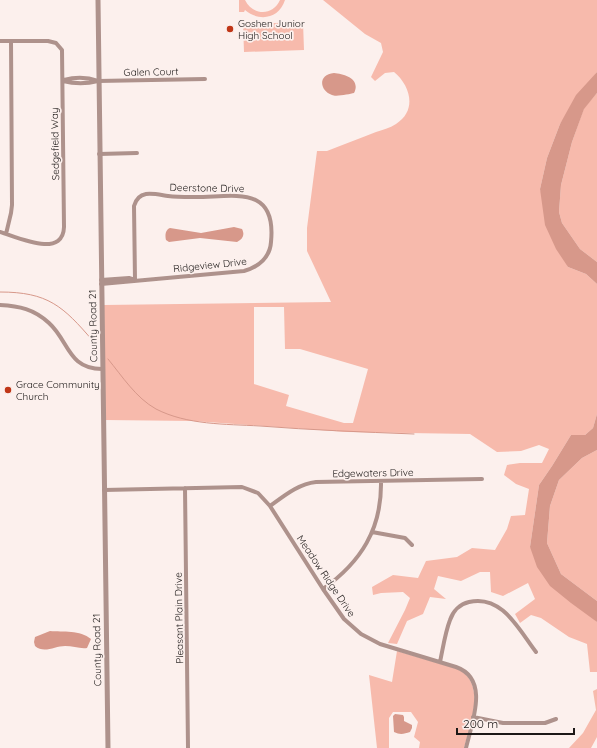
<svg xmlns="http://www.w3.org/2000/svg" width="597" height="748" viewBox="0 0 597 748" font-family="Quicksand,sans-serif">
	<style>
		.green { fill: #f7baac; fill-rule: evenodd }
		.water { fill: #d7988a }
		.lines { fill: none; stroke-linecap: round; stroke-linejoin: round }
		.stream { stroke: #d7988a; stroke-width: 1 }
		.minor { stroke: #ae928c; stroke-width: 4 }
		.tertiary { stroke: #ae928c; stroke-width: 5 }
		.poi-dot { fill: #c03617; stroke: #fcf0ed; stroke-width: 1.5 }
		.labels { text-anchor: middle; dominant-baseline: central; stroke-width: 3.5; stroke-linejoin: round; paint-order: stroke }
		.poi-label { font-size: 10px; fill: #1c1817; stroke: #fcf0ed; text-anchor: start }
		.street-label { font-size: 10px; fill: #1c1817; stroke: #fcf0ed }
	</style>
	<rect width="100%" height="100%" fill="#fcf0ed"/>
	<!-- green -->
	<path class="green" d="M239,0h6c8,16 28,16 35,0h5c-6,19 -26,22 -40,10l-1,2h-5z
		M323,0h274v72l-37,52 -13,34 -7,31 28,78 18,7 11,10v130l-4,14 -8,7h-14l-19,31 -13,19 -9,62 67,75v50h-7l-3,-28 -18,-7 -28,-19 -10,-3 -11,8 -5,-9 20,-15 -7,-16 -25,13 -12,-4 -1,-20h-10l-19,9 -23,-5 -4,13 12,10 -16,-2 -7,17 -16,7 -10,23 -9,-1 17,-33 5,-12 -7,-6 -22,1 -8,2 -1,-8 21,-12 25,3 8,-17 31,-4 15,-9 23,2 12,-21 4,-13 14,-1 4,-26 -13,-5 -12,-9 3,-10 13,-2h22l7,-14 -10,-4 -18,6 -24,1 -27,-18 -123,-2 -154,-11 -88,-1 -1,-115 227,-3 -24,-51v-23l10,-77h10c16,-6 33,-13 49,-19 6,-2 14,-4 20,-8 21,-13 15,-38 -2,-52l-9,1 -10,8 -4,-4 12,-25 -2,-9 -16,-9zM254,307h30l1,42h15l68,20 -15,54h-9l-58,-17 3,-11 -35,-11z
		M303,22l1,28 -60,2 -1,-28z
		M597,93v169l-17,-13 -18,-26 -3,-11 2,-27 11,-43 12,-34z
		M597,450v151l-36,-27 -14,-31 3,-37 9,-26 23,-22z
		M397,651l61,18c29,15 12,55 6,79h-45l1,-6 -6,-5 4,-15 -7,-10h-18l-4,6v30h-12l-8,-73 23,7z
		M597,689v48l-6,11h-22l14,-15 13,-23 -3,-19z"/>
	<!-- water -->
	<path class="water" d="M597,72v21l-13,16 -12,33 -11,43 -2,27 3,11 18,26 17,13v22l-11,-10 -18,-7 -12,-18 -11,-24 -5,-36 7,-31 13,-34 16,-29z
		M334,73c11,1 27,6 20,20 -4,1 -18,4 -22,2 -12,-4 -15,-20 2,-22z
		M234,227l8,2c3,6 1,10 -5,13l-37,-4 -31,4 -3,-2c-1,-4 -1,-10 4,-12l31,5z
		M597,414v36l-15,8 -23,22 -9,26 -3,37 14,31 36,27v21l-26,-19 -21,-17 -13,-19 -7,-20 9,-62 13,-19 19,-31h14l8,-7z
		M50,631c13,1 30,-1 41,8l-4,9c-7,1 -14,-2 -22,-2 -10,0 -21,8 -30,0l-1,-4 1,-5z
		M395,714l8,1 1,2v4l8,4v3l-2,4c-6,2 -10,3 -16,0l-1,-16z"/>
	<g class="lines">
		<!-- stream -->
		<path class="stream" d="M0,292c48,0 63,14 93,49
			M108,359c14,17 28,39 48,50 31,16 69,15 104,17 51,4 102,6 154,8"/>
		<!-- minor -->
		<path class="minor" d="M0,41h48l8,2 6,7 2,177c-1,32 -47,10 -64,5
			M64,80c11,-3 23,-3 34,1
			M63,81c12,3 23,3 35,0l107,-2
			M99,154l38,-1
			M6,234l5,-21 1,-8 -1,-164
			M101,280l28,-2 6,2
			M101,284l143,-13c15,-4 26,-14 27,-29 6,-60 -41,-44 -79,-45 -8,0 -16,0 -24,-1 -7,-1 -15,-3 -22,-2 -6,1 -10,5 -12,12l1,74
			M0,305c19,1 34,4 49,18 20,18 19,46 53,46
			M185,488l3,260
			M104,490l138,-3 16,6 12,13 53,83 21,30 17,15 19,10 76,23c34,12 16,55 10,81
			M270,506c14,-10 28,-22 46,-24l166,-3
			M372,532l33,6 7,7
			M323,589c38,-27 59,-60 58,-108
			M440,662c3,-14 5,-29 10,-42 3,-9 10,-16 19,-18 33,-8 50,28 67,50
			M473,717l30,6h42l11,-4"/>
		<!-- tertiary -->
		<path class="tertiary" d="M98,0l10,748"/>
	</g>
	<!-- markers -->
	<g class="poi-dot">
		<circle cx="230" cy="29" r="4"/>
		<circle cx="8" cy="390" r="4"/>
	</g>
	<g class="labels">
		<!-- poi labels -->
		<g class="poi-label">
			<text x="238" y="23">Goshen Junior<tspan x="238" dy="12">High School</tspan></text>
			<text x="16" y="384">Grace Community<tspan x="16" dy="12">Church</tspan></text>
		</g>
		<!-- street labels -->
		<g class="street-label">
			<text transform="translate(151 72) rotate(-1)">Galen Court</text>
			<text transform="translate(55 144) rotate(-91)">Sedgefield Way</text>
			<text transform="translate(207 188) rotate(1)">Deerstone Drive</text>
			<text transform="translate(210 265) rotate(-6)">Ridgeview Drive</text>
			<text transform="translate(93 326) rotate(-91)">County Road 21</text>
			<text transform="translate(373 473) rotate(-1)">Edgewaters Drive</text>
			<text transform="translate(326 576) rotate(56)">Meadow Ridge Drive</text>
			<text transform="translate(179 618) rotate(-91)">Pleasant Plain Drive</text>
			<text transform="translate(97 650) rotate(-91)">County Road 21</text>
		</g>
	</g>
	<!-- scale -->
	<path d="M457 728v6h117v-6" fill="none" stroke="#1c1817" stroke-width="2"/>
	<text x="463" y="728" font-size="12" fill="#1c1817" stroke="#fcf0ed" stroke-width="3" paint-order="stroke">200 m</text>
</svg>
